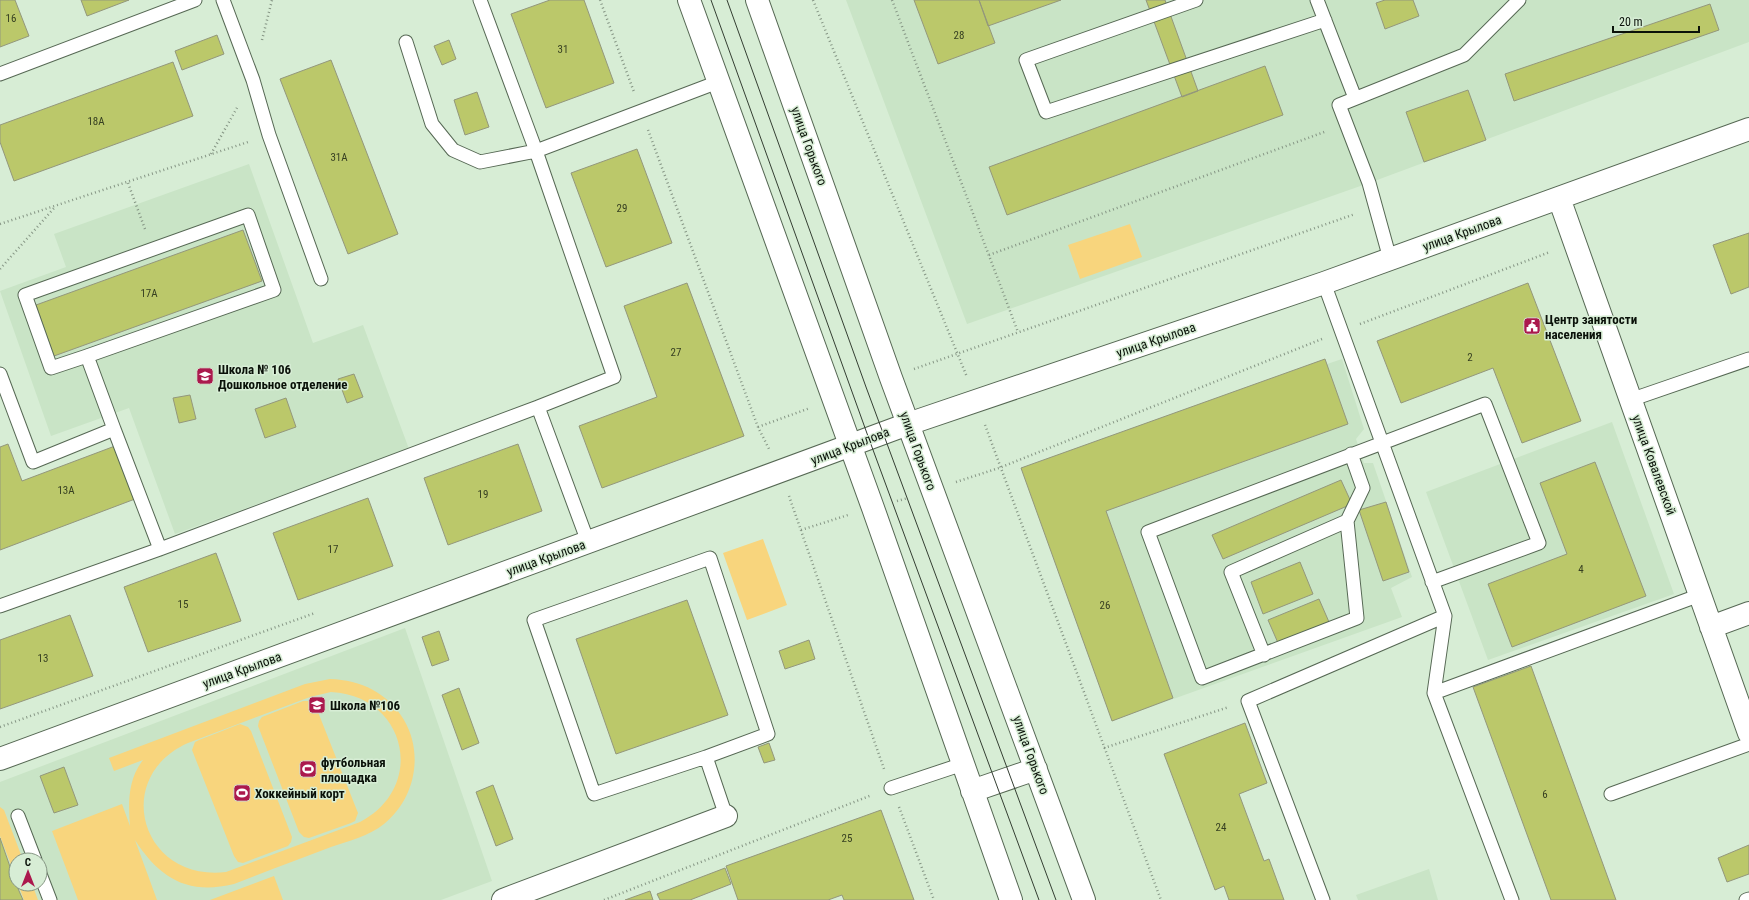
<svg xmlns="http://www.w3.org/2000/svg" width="1749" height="900" viewBox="0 0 1749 900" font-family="'Roboto Condensed',sans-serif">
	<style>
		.built { fill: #c9e4c6; fill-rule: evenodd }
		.green { fill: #f8d57d; fill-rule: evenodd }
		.building { fill: #bbc86a; stroke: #93977c }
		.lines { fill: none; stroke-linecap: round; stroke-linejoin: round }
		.service-casing { stroke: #566854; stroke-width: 15 }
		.minor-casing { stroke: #566854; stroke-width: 24 }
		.secondary-casing { stroke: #566854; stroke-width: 24 }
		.path { stroke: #869685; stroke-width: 2.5; stroke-dasharray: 1 3; stroke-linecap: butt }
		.service { stroke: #fff; stroke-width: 13 }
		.minor { stroke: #fff; stroke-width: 22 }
		.secondary { stroke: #fff; stroke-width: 22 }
		.tram { stroke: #343e32; stroke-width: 1 }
		.labels { text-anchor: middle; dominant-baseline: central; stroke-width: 3; stroke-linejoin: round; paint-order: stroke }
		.number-label { font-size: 11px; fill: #363f21 }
		.street-label { font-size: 13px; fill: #0a1109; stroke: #d7edd5 }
		.poi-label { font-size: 13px; font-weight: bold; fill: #0a1109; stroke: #d7edd5; text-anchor: start }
	</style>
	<rect width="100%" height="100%" fill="#d7edd5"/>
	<!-- built -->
	<path class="built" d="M846,0h903v42l-380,141 -402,141z
		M249,164l64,179 50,-18 46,124 -234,85 -46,-126 -78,28 -51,-145 66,-24 -12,-33z
		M1325,359l2,5 15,-5 22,70 -8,10 8,24h9l39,114 -21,11 11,29 -290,104 -91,-253z
		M1612,422l62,172 -186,66 -62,-168z
		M405,628l87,253 -51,19h-441v-118zM16,860h24v24h-24z
		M1429,869l9,31h-80l-2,-5z"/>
	<!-- green -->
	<path class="green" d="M1130,224l12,33 -62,22 -12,-34z
		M763,539l24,66 -40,15 -24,-67z
		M330,679c31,1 58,14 74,41 20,34 11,79 -20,104 -15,12 -35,17 -53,23 -32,12 -64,24 -97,37 -46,11 -74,-5 -99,-44l22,60h-79l-26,-69 70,-27 8,22c-2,-23 -2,-47 13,-66l-29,11 -5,-13 196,-74zM331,692c76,4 96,95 29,130l-134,50c-85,10 -115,-95 -38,-129l122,-46z
		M303,701h8l5,6 42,106 -3,8 -4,2 -42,15 -5,-1 -5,-5 -41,-106 1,-5 3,-4z
		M240,724l8,3 3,4 41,106 -1,5 -3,4 -45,17 -5,-1 -4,-6 -42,-106 3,-8 4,-2z
		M0,807l4,3 19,50h-7v18l-16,-42z
		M274,876l9,24h-73z
		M18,884h14l6,16h-14z"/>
	<!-- building -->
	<path class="building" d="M0,0h15l14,36 -29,11z
		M81,0h48l-42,16z
		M550,0h34l30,83 -68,25 -35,-94z
		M914,0h65l16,43 -57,21z
		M979,0h82l-73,26z
		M1146,0h19l33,91 -16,6z
		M1385,0h28l6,16 -34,13 -9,-26z
		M1710,4l9,26 -205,71 -9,-27z
		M217,35l7,19 -42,16 -7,-19z
		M449,40l7,19 -14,6 -8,-19z
		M331,60l67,174 -50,20 -68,-175z
		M173,62l20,54 -179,65 -14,-39v-17z
		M1265,66l18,49 -276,100 -18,-48z
		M1468,90l18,50 -62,22 -18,-50z
		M477,92l12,35 -24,8 -11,-35z
		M637,149l35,94 -66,24 -35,-94z
		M243,230l19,51 -208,75 -18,-51z
		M1749,233v54l-18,7 -18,-49z
		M687,283l57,153 -142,52 -23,-62 78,-29 -33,-91z
		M1528,283l53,138 -59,22 -29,-75 -92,35 -24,-62z
		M1325,359l23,65 -242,87 67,187 -61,23 -91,-253z
		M354,374l9,23 -16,6 -9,-24z
		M190,395l6,24 -17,4 -6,-25z
		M286,398l10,29 -31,11 -10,-29z
		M8,444l14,37 93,-35 20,53 -135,51v-103z
		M518,444l24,67 -94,34 -24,-67z
		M1595,462l51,134 -134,51 -24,-63 79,-30 -27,-71z
		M1341,480l11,24 -129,55 -11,-24z
		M368,498l25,68 -95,34 -25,-67z
		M1386,502l23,70 -26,9 -24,-71z
		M216,553l25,68 -93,31 -24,-65z
		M1300,562l13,32 -50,20 -12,-32z
		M1319,599l10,23 -51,21 -10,-23z
		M687,600l41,115 -112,39 -40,-115z
		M70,615l23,61 -93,33v-69z
		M439,631l10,29 -17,6 -10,-29z
		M809,640l6,19 -30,10 -6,-18z
		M1531,666l85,234h-65l-78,-213z
		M459,688l20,55 -17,7 -20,-55z
		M1245,723l22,60 -28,11 25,67 5,-2 15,41h-55l-5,-14 -9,4 -51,-136z
		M769,743l6,17 -11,3 -6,-16z
		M64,767l14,38 -24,8 -14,-37z
		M493,785l20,54 -17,7 -20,-54z
		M881,810l33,90h-70l-2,-5 -14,5h-90l-12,-34z
		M0,838l16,46 7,16h-23z
		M1749,845v29l-22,8 -9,-24z
		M725,868l6,16 -41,16h-30l-3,-6z
		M650,891l3,9h-28z"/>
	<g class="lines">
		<defs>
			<path id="service" d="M223,0l30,80 16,55 52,144
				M480,0l56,151 78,226 -76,30 50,135
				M1196,0l-170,60 20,52 279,-92
				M1317,0l38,98
				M406,42l26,82 21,26 27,12 56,-11 182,-69
				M0,74l195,-74
				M1390,259l-21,-76 -30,-78 125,-50 55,-55
				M1324,283l121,333 -11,77
				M87,356l-36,12 -26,-73 223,-80 26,75 -187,66 27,73
				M0,374l33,88 81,-33 46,120
				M1630,400l119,-41
				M1351,454l12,34 -16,33 10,97 -155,60 -54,-146 337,-128 54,139 -107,39
				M0,606l160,-57 378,-142
				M1264,655l-33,-83 116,-51
				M706,757l-112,37 -60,-174 176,-62 58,176 -62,23 20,59
				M891,788l72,-24
				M1611,794l138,-50
				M18,816l17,44
				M40,874l10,26
				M1323,900l-75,-199 197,-85
				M1512,900l-78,-207 266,-98
				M1746,900l3,-1"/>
			<path id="minor" d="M1559,198l190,535
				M1711,627l38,-14
				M0,759l908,-335 416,-141 425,-154
				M503,900l223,-84"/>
			<path id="secondary" d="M689,0l184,508 138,392
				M757,0l134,378 193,522
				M972,791l64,-22"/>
		</defs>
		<!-- service casing -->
		<use href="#service" class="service-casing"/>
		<!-- minor casing -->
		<use href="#minor" class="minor-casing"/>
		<!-- secondary casing -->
		<use href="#secondary" class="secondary-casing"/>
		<!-- path -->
		<path class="path" d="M600,0l34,92
			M813,0l154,377
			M892,0l126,332
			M262,40l10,-40
			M648,130l110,297 11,22
			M211,154l27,-48
			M128,183l17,46
			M0,224l248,-82
			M989,255l338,-124
			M0,269l55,-62
			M1360,324l190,-72
			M914,369l441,-155
			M985,425l176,475
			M758,427l52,-19
			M956,482l43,-14 323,-129
			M789,496l95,273
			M897,501l11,-3
			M801,530l47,-15
			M0,727l315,-114
			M1104,748l125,-41
			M899,807l35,93
			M604,900l268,-105"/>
		<!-- service -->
		<use href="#service" class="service"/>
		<!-- minor -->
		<use href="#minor" class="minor"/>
		<!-- secondary -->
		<use href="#secondary" class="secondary"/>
		<!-- tram -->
		<path class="tram" d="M711,0l158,439 170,461
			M727,0l139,387 190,513"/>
	</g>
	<!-- icons -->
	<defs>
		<symbol id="civic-square" viewBox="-11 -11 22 22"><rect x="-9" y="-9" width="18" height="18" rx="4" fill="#ab194d" stroke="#d7edd5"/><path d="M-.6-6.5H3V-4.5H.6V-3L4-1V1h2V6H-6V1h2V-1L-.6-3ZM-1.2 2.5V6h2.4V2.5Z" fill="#fff"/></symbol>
		<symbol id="school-square" viewBox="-11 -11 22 22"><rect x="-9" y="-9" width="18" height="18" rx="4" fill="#ab194d" stroke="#d7edd5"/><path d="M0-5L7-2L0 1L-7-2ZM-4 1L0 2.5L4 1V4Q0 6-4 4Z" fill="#fff"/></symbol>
		<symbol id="stadium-square" viewBox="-11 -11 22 22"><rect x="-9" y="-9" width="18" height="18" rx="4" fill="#ab194d" stroke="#d7edd5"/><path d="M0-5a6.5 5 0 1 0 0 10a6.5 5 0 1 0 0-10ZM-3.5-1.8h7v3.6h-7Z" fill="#fff"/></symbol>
	</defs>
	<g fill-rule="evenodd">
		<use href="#civic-square" x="1522" y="316" width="20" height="20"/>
		<use href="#school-square" x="195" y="366" width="20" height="20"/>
		<use href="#school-square" x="307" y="695" width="20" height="20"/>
		<use href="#stadium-square" x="298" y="759" width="20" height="20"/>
		<use href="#stadium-square" x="232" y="783" width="20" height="20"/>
	</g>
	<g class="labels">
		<!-- number labels -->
		<g class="number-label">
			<text x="11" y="18">16</text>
			<text x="959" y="35">28</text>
			<text x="563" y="49">31</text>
			<text x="96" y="121">18А</text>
			<text x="339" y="157">31А</text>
			<text x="622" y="208">29</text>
			<text x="149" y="293">17А</text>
			<text x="676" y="352">27</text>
			<text x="1470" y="357">2</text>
			<text x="66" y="490">13А</text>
			<text x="483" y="494">19</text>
			<text x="333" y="549">17</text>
			<text x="1581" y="569">4</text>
			<text x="183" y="604">15</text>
			<text x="1105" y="605">26</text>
			<text x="43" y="658">13</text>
			<text x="1545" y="794">6</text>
			<text x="1221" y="827">24</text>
			<text x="847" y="838">25</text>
		</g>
		<!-- street labels -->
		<g class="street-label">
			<text transform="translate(809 146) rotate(70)">улица Горького</text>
			<text transform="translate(1462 233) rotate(-20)">улица Крылова</text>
			<text transform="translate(1156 340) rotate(-19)">улица Крылова</text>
			<text transform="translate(850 446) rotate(-21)">улица Крылова</text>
			<text transform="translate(918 451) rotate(70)">улица Горького</text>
			<text transform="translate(1654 465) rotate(70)">улица Ковалевской</text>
			<text transform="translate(546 558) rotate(-20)">улица Крылова</text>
			<text transform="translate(242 670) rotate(-20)">улица Крылова</text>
			<text transform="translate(1031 755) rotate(70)">улица Горького</text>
		</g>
		<!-- poi labels -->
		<g class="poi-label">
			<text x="1545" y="319">Центр занятости<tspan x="1545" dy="15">населения</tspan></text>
			<text x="218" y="369">Школа № 106<tspan x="218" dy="15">Дошкольное отделение</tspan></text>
			<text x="330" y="705">Школа №106</text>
			<text x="321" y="762">футбольная<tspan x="321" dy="15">площадка</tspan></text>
			<text x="255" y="793">Хоккейный корт</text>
		</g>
	</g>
	<!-- north arrow -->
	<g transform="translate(28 872)"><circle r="19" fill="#d7edd5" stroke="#859583"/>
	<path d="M0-3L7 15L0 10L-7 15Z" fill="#ab194d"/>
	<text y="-6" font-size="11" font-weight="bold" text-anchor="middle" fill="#0a1109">С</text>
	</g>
	<!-- scale -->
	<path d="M1613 26v6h86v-6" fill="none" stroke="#0a1109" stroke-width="2"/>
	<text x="1619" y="26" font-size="12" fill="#0a1109" stroke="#d7edd5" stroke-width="3" paint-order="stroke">20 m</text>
</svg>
